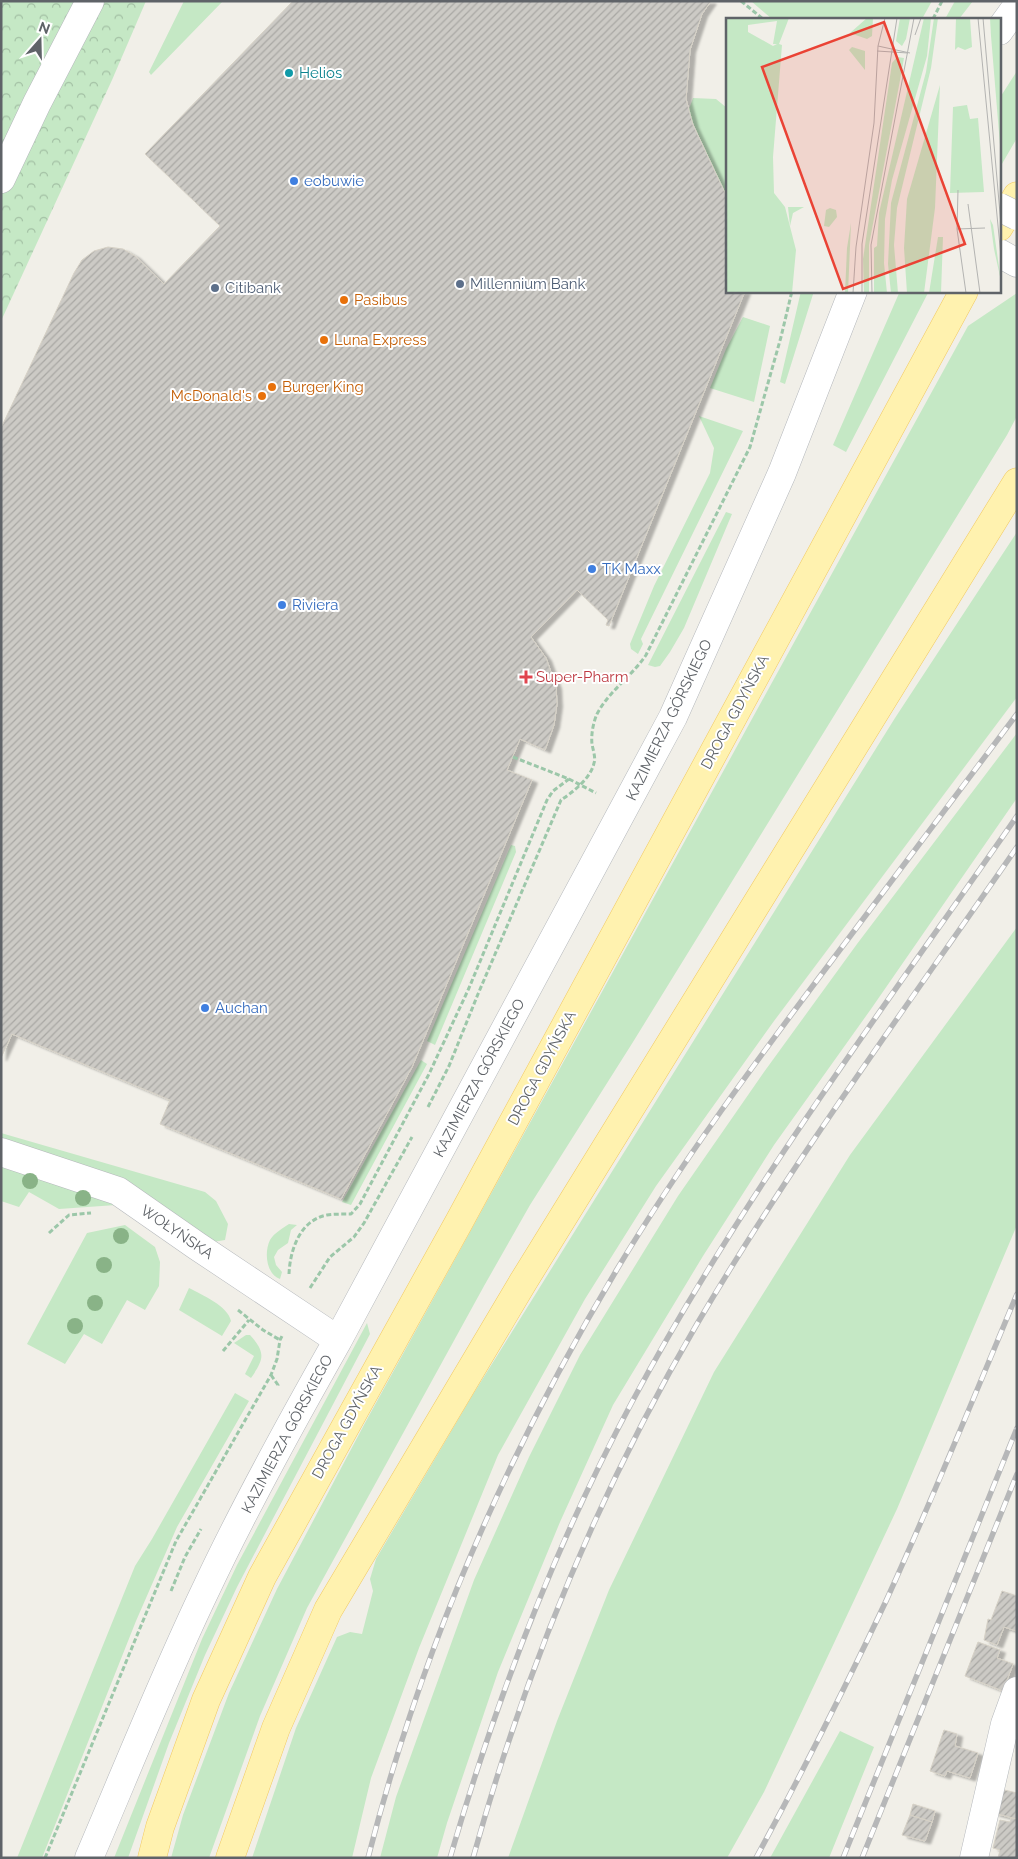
<svg xmlns="http://www.w3.org/2000/svg" width="1018" height="1859" viewBox="0 0 1018 1859" font-family="Raleway,sans-serif">
	<style>
		.green { fill: #c5e8c5 }
		.forest { fill: url(#forest-crowns) }
		.building { fill: url(#building-hatch); stroke: #d6d1c6; filter: url(#shadow) }
		.lines { fill: none; stroke-linecap: round; stroke-linejoin: round }
		.minor-casing { stroke: #b5b8bc; stroke-width: 29 }
		.major-casing { stroke: #f2c960; stroke-width: 29 }
		.path { stroke: #9cc7a9; stroke-width: 3; stroke-dasharray: 5 2.5; stroke-linecap: butt }
		.minor { stroke: #fff; stroke-width: 28 }
		.major { stroke: #fff2af; stroke-width: 28 }
		.rail-casing { stroke: #b6b7b8; stroke-width: 5.5 }
		.rail { stroke: #fff; stroke-width: 4; stroke-dasharray: 11; stroke-linecap: butt }
		.minor-bridge-casing { stroke: #b5b8bc; stroke-width: 29; stroke-linecap: butt }
		.minor-bridge { stroke: #fff; stroke-width: 28 }
		.tree { fill: #89b387 }
		.culture-dot { fill: #0f9aa8; stroke: #fff; stroke-width: 2 }
		.shop-dot { fill: #3f7fe0; stroke: #fff; stroke-width: 2 }
		.service-dot { fill: #5c6f8a; stroke: #fff; stroke-width: 2 }
		.food-dot { fill: #e8710a; stroke: #fff; stroke-width: 2 }
		.health-dot { fill: #e0444e; stroke: #fff; stroke-width: 2 }
		.labels { text-anchor: middle; dominant-baseline: central; stroke-width: 4; stroke-linejoin: round; paint-order: stroke }
		.culture-label { font-size: 15px; fill: #0d838f; stroke: #fff; text-anchor: start }
		.shop-label { font-size: 15px; fill: #366cbe; stroke: #fff; text-anchor: start }
		.service-label { font-size: 15px; fill: #4e5e75; stroke: #fff; text-anchor: start }
		.food-label { font-size: 15px; fill: #c56008; stroke: #fff; text-anchor: start }
		.health-label { font-size: 15px; fill: #be3a42; stroke: #fff; text-anchor: start }
		.street-label { font-size: 15px; fill: #5f6368; stroke: #fff }
		.inset-road { fill: none; stroke: #b3b3b1; stroke-width: 1 }
		.view { fill: #ea4335; fill-opacity: 0.15; stroke: #ea4335; stroke-width: 2.5 }
		.inset-edge { fill: none; stroke: #5f6368; stroke-width: 2.5 }
	</style>
	<defs>
		<pattern id="forest-crowns" width="20" height="18" patternUnits="userSpaceOnUse" patternTransform="scale(1.25)"><rect width="20" height="18" fill="#c5e8c5"/><path d="M2 6a3 3 0 1 1 6 0M12 15a3 3 0 1 1 6 0" fill="none" stroke="#a3c0a4"/></pattern>
		<pattern id="building-hatch" width="6" height="6" patternUnits="userSpaceOnUse" patternTransform="scale(1.25)"><rect width="6" height="6" fill="#cccac5"/><path d="M-1 1l2-2M0 6l6-6M5 7l2-2" fill="none" stroke="#a9a8a4"/></pattern>
		<filter id="shadow"><feDropShadow dx="5.5" dy="3" stdDeviation="1" flood-color="#0004"/></filter>
	</defs>
	<rect width="100%" height="100%" fill="#f1efe8"/>
	<!-- green -->
	<path class="green" d="M184,1h39l-72,74 -2,-3z
		M751,1h181l-10,18h-150z
		M955,1h18l-14,18h-14z
		M1017,71v67l-18,31v-70z
		M693,98l23,1 11,9v90l-39,-86z
		M801,291h13l-29,93 -5,-2z
		M900,291h29l-83,161 -13,-7z
		M1017,293v123l-10,19 -374,607 -103,163 -46,81 -177,322 -47,108 -51,142h-38l12,-43 46,-122 48,-104 88,-166 603,-1097z
		M743,317l27,9 -16,76 -44,-14 16,-39z
		M699,416l44,15 -102,208 2,5 -5,10 -7,-5 -1,-5 24,-58 56,-113 4,-25z
		M726,512l6,2 -48,114 -14,24 -10,14 -5,1 -7,-2z
		M1017,532v165l-243,324 -118,165 -71,113 -87,156 -79,193 -48,130 -19,80h-100l44,-130 41,-91 13,-5 12,2 11,-43 -3,-12 6,-20 96,-163 423,-678z
		M1017,733v65l-146,211 -97,136 -71,111 -90,149 -53,117 -62,150 -51,151 -10,35h-57l16,-61 78,-217 55,-123 51,-102 98,-159 86,-124 93,-128z
		M511,845l4,1 1,6 -81,193 -8,-4z
		M1017,927v298l-120,284 -133,283 -37,66h-219l49,-137 52,-131 105,-218 136,-217z
		M421,1060l6,4 -76,141 -9,-3z
		M1,1133l204,59 11,9 12,23 -3,16 -12,2 -212,-100z
		M1,1164l80,24 35,17 -57,4 -30,-17 -10,15 -18,-6z
		M289,1224l8,1 -6,5 -3,13 -10,7 -4,7 2,8 6,7 -2,7c-14,-5 -16,-27 -10,-39 4,-7 13,-12 19,-16z
		M125,1225l30,22 5,15 -1,24 -14,24 -18,-10 -25,44 -18,-10 -19,30 -38,-20 60,-111z
		M189,1288c13,7 39,18 42,33l-9,15 -43,-26z
		M367,1323l3,11 -133,253 -32,68 -36,88 -41,115h-14l88,-219 35,-74z
		M246,1335h4c16,18 14,24 1,43l-6,-4 9,-18 -20,-13z
		M235,1393l14,8 -72,126 -41,94 -94,237h-25l118,-292 17,-27z
		M840,1731l34,16 -45,111h-59z"/>
	<!-- forest -->
	<path class="forest" d="M1,1h145l-34,79 -111,241z"/>
	<!-- building -->
	<path class="building" d="M293,1h418l-9,13 -12,36 -4,49 7,26 34,72v94h18l-136,335 -3,-1 2,-5 -31,-30 -46,47 15,21 10,28 1,18 -3,21 -9,25 -25,-11 -13,31 25,10 -120,287 -71,132 -181,-75 10,-24 -158,-66 -11,24v-630l73,-155 8,-13 12,-9 14,-4 15,2 12,7 29,28 56,-58 -75,-72z
		M1002,1591l15,5v35l-13,-4 -7,18 -13,-5 4,-21 3,1z
		M978,1642l22,8 -3,8 16,6 -10,27 -38,-15z
		M944,1730l13,4 -2,12 23,7 -8,25 -23,-7 -2,5 -15,-5z
		M1000,1789l17,4v26l-23,-6z
		M913,1804l22,7 -3,11 -22,-7z
		M910,1815l22,7 -7,19 -23,-6z
		M1011,1818l6,1v39h-19l2,-8 -7,-2 7,-28 10,2z"/>
	<g class="lines">
		<defs>
			<path id="minor" d="M999,31l18,-25
				M1,179l36,-76 53,-102
				M999,253l18,10
				M1,1152l117,39 79,55 141,94
				M89,1858c39,-91 75,-182 118,-271 40,-85 85,-166 131,-247l335,-623 109,-244 71,-182
				M974,1858l31,-134 12,-33"/>
			<path id="major" d="M999,227l18,-31
				M152,1858l8,-31 46,-127 56,-123 197,-355 505,-931
				M230,1858l46,-130 52,-118 195,-328 494,-800"/>
		</defs>
		<!-- minor casing -->
		<use href="#minor" class="minor-casing"/>
		<!-- major casing -->
		<use href="#major" class="major-casing"/>
		<!-- path -->
		<path class="path" d="M741,1l22,18
			M933,19l9,-18
			M513,757l56,22 27,14
			M428,1107l21,-41 29,-72 83,-194c12,-8 30,-22 33,-37 2,-5 -1,-13 -2,-19 -1,-9 1,-21 5,-30 12,-23 35,-38 49,-59l104,-208 31,-110 11,-46
			M49,1233l20,-18 22,-2
			M289,1274c1,-24 11,-54 38,-59 8,-1 16,-1 24,-1l9,-10 69,-130 40,-86 78,-188 6,-9 16,-12
			M310,1288l20,-31 24,-20 10,-14 48,-86
			M238,1310l25,20 17,10
			M223,1351l26,-31
			M271,1375l7,10 -1,2
			M171,1591l14,-34 16,-28
			M45,1858l131,-317 95,-166 6,-16 3,-19 2,-4"/>
		<!-- minor -->
		<use href="#minor" class="minor"/>
		<!-- major -->
		<use href="#major" class="major"/>
		<defs>
			<path id="rail" d="M368,1858c53,-207 139,-405 248,-587 65,-109 141,-211 217,-312 61,-81 122,-163 184,-245
				M450,1858c46,-158 104,-311 182,-456 110,-206 252,-394 385,-586
				M473,1858c52,-187 126,-367 224,-534 97,-165 211,-319 320,-477
				M756,1858c46,-85 89,-170 130,-257 46,-101 88,-204 131,-307
				M843,1858l174,-430
				M862,1858l155,-384"/>
		</defs>
		<!-- rail casing -->
		<use href="#rail" class="rail-casing"/>
		<!-- rail -->
		<use href="#rail" class="rail"/>
		<defs>
			<path id="minor-bridge" d="M999,207l18,9"/>
		</defs>
		<!-- minor-bridge casing -->
		<use href="#minor-bridge" class="minor-bridge-casing"/>
		<!-- minor-bridge -->
		<use href="#minor-bridge" class="minor-bridge"/>
	</g>
	<!-- trees -->
	<g class="tree">
		<circle cx="30" cy="1181" r="8"/>
		<circle cx="83" cy="1198" r="8"/>
		<circle cx="121" cy="1236" r="8"/>
		<circle cx="104" cy="1265" r="8"/>
		<circle cx="95" cy="1303" r="8"/>
		<circle cx="75" cy="1326" r="8"/>
	</g>
	<!-- markers -->
	<circle class="culture-dot" cx="289" cy="73" r="5"/>
	<g class="shop-dot">
		<circle cx="294" cy="181" r="5"/>
		<circle cx="592" cy="569" r="5"/>
		<circle cx="282" cy="605" r="5"/>
		<circle cx="205" cy="1008" r="5"/>
	</g>
	<g class="service-dot">
		<circle cx="460" cy="284" r="5"/>
		<circle cx="215" cy="288" r="5"/>
	</g>
	<g class="food-dot">
		<circle cx="344" cy="300" r="5"/>
		<circle cx="324" cy="340" r="5"/>
		<circle cx="272" cy="387" r="5"/>
		<circle cx="262" cy="396" r="5"/>
	</g>
	<path class="health-dot" d="M523.5 669.5h5v5h5v5h-5v5h-5v-5h-5v-5h5z"/>
	<g class="labels">
		<!-- culture labels -->
		<g class="culture-label">
			<text x="299" y="73">Helios</text>
		</g>
		<!-- shop labels -->
		<g class="shop-label">
			<text x="304" y="181">eobuwie</text>
			<text x="602" y="569">TK Maxx</text>
			<text x="292" y="605">Riviera</text>
			<text x="215" y="1008">Auchan</text>
		</g>
		<!-- service labels -->
		<g class="service-label">
			<text x="470" y="284">Millennium Bank</text>
			<text x="225" y="288">Citibank</text>
		</g>
		<!-- food labels -->
		<g class="food-label">
			<text x="354" y="300">Pasibus</text>
			<text x="334" y="340">Luna Express</text>
			<text x="282" y="387">Burger King</text>
			<text x="252" y="396" text-anchor="end">McDonald's</text>
		</g>
		<!-- health labels -->
		<g class="health-label">
			<text x="536" y="677">Super-Pharm</text>
		</g>
		<!-- street labels -->
		<g class="street-label">
			<text transform="translate(735 712) rotate(-62)">DROGA GDYŃSKA</text>
			<text transform="translate(669 720) rotate(-64)">KAZIMIERZA GÓRSKIEGO</text>
			<text transform="translate(542 1068) rotate(-62)">DROGA GDYŃSKA</text>
			<text transform="translate(479 1078) rotate(-62)">KAZIMIERZA GÓRSKIEGO</text>
			<text transform="translate(177 1232) rotate(34)">WOŁYŃSKA</text>
			<text transform="translate(347 1422) rotate(-61)">DROGA GDYŃSKA</text>
			<text transform="translate(287 1434) rotate(-62)">KAZIMIERZA GÓRSKIEGO</text>
		</g>
	</g>
	<!-- overview -->
	<g transform="translate(726 18)">
		<rect width="275" height="275" fill="#f1efe8"/>
		<path d="M141,0h6l-1,18 -5,3 -17,-6zM174,0h10l-4,21 -4,7 -6,-5zM198,0h7l-4,38 -35,124 -7,39 -1,44 3,30h-13v-45l3,-2 2,-33zM208,0h4l-7,50 -34,140 -3,37 4,48h-7l-3,-29 3,-61 35,-131zM230,0h14l2,29 -7,3 -7,-3 -3,3zM126,29l13,4v19l-16,-20zM171,39l7,1 -3,17 -32,170v48h-5l-1,-34 29,-196zM214,67l-5,123 -11,85h-17l-3,-45 3,-49zM241,87l3,14 8,-1 6,74 -34,1 3,-86zM62,189h16l-11,6 -3,13zM104,190l6,2 1,7 -8,10 -5,-1 2,-16zM264,201l3,6 8,56 -7,-32zM125,205l-3,70h-3l2,-45zM212,219h5l-2,56h-12z" fill="#c5e8c5"/>
		<path d="M0,0h63l-10,26 3,1 -9,112 1,36 11,14 11,43 -4,43h-66zM51,3l-4,23h4l-4,2 -25,-14v-7z" fill="#c5e8c5" fill-rule="evenodd"/>
		<path d="M264,0h11v139l-10,-121z" fill="#c5e8c5"/>
		<path class="inset-road" d="M252,0l23,239M257,0l18,207M189,17l6,-17M152,28l32,7M151,33l31,2M232,172l-1,39 9,64M242,186l12,89M231,211l28,-1M127,275l3,-46 18,-124 4,-77 7,-28M136,275v-49l35,-226M146,275l-1,-48 43,-227"/>
		<path class="view" d="M158,4l81,222 -122,45 -81,-222z"/>
		<rect width="275" height="275" class="inset-edge"/>
	</g>
	<!-- border -->
	<rect width="1018" height="1859" fill="none" stroke="#5f6368" stroke-width="5"/>
	<!-- north arrow -->
	<g transform="translate(40 40) rotate(20)" stroke="#ffffff" stroke-width="4" paint-order="stroke">
	<path d="M0-4L9 19L0 12L-9 19Z" fill="#5f6368"/>
	<text y="-8" font-size="14" font-weight="bold" text-anchor="middle" fill="#5f6368">N</text>
	</g>
</svg>
